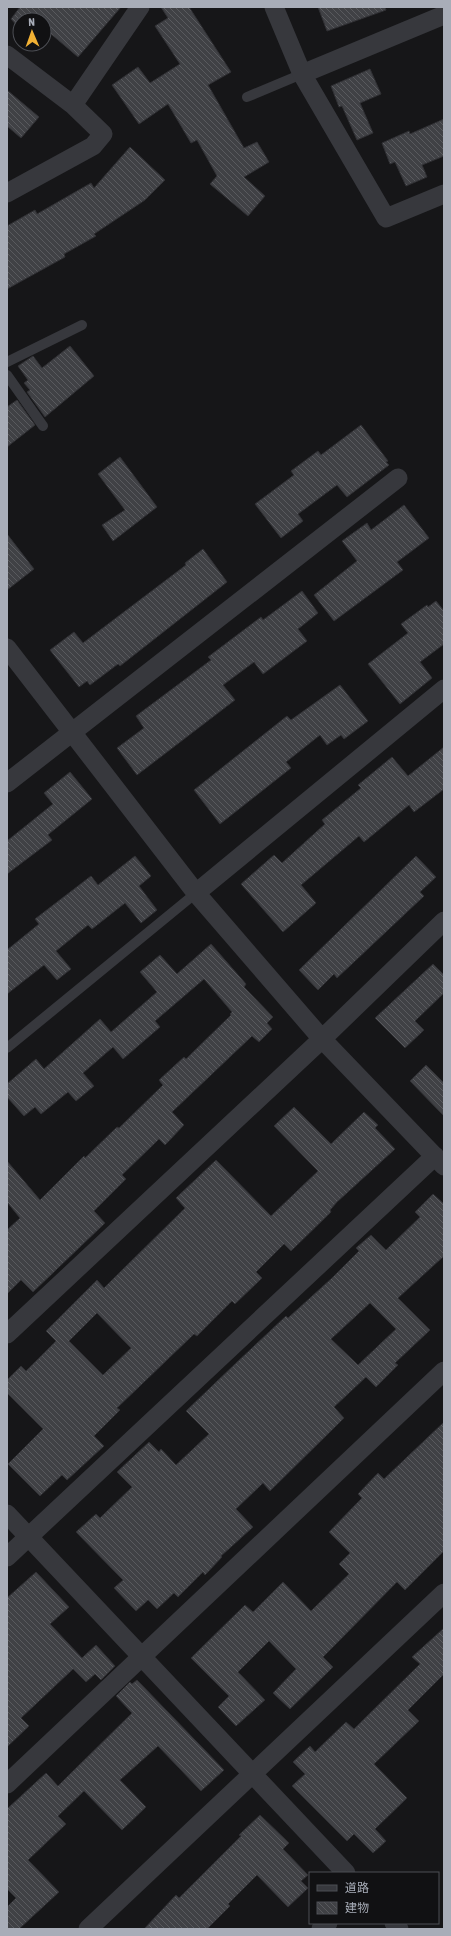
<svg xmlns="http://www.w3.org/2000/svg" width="451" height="1936" viewBox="0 0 451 1936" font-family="'Asap Condensed','Noto Sans JP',sans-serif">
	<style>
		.building { fill: url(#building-back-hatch); stroke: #303034; fill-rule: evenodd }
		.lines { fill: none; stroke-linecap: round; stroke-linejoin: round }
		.service { stroke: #37383d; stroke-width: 10 }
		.minor { stroke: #37383d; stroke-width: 19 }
	</style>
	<defs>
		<pattern id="building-back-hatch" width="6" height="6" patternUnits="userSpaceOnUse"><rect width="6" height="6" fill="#404145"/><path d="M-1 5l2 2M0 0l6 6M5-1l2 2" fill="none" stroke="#595a5e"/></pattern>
	</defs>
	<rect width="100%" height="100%" fill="#161618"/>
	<!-- building -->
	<path class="building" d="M20,7h101l-43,50 -34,-29v-8h-24v9l-9,-10z
		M161,7h28l42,65 -23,13 36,63 13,-6 12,20 -25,15 21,19 -17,20 -38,-32 7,-8 -20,-36 -6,3 -23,-39 -29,20 -27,-39 26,-18 12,16 30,-19 -25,-38 13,-8z
		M318,7h67l1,3 -59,21z
		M370,69l11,25 -21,9 13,30 -16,7 -15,-34 -3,1 -8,-21z
		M7,90l32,27 -18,21 -14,-12z
		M444,119v37l-22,9 5,12 -21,9 -11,-24 -5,2 -8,-21 27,-12 1,3z
		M130,147l35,33 -20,20 -51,34 2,2 -32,18 1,3 -58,32v-63l28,-16 2,4 54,-31 3,5z
		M70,346l24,30 -49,41 -18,-25 3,-2 -6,-7 4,-3 -10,-14 15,-10 9,12z
		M17,400l18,25 -28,22v-40z
		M361,425l27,36 -2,1 3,3 -42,32 -10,-12 -39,29 5,7 -22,17 -26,-34 39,-29 -3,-4 27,-20 3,4z
		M120,457l37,50 -44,34 -11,-16 23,-15 -27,-36z
		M404,505l25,33 -32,24 6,8 -69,51 -20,-26 43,-34 -15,-20 25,-18 4,7z
		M7,534l27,35 -27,21z
		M203,549l24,33 -107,84 -2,-2 -28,21 -3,-4 -8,6 -29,-37 24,-18 9,11 103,-78 -1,-2z
		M302,591l16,22 -20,16 9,12 -44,33 -9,-12 -31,23 12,15 -98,75 -20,-27 27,-20 -8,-12 75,-56 -3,-3 53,-40 2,3z
		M436,601l8,10v33l-24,18 12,16 -32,26 -32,-40 40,-31 -7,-9 26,-19 1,2z
		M340,685l28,36 -24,18 -3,-4 -14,10 -7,-10 -34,27 5,6 -71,56 -26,-34 93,-74 4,4z
		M444,747v42l-30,23 -5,-7 -45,37 -5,-6 -58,49 15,18 -33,29 -42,-48 33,-29 8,8 43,-39 -3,-4 39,-32 -3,-3 34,-28 16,19z
		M70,772l22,27 -42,34 -2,2 4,5 -45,34v-33l46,-37 -9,-11z
		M135,856l16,20 -12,10 18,24 -16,13 -16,-20 -33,26 -4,-4 -32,26 15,18 -14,11 -13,-15 -37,29v-44l32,-26 -4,-5 56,-43 7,9z
		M416,856l20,21 -16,15 4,4 -87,82 -3,-4 -16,16 -19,-20z
		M211,944l35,40 -2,3 29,30 -6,6 5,6 -13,13 -7,-6 -80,76 12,13 -19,20 -6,-6 -37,36 4,4 -32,32 11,12 -72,69 -12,-12 -14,14v-64l13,-12 -13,-16v-41l33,39 44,-44 1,2 32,-31 2,1 44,-43 -4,-5 25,-23 2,2 45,-44 -1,-1 2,-2 -28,-33 -49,42 5,6 -37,32 -10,-12 -30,26 11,13 -18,15 -8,-9 -27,22 -6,-7 -11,9 -17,-19v-13l29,-25 8,10 56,-50 11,13 46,-40 -17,-20 20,-17 17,19z
		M433,964l11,11v18l-29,28 9,9 -19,18 -30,-30z
		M426,1065l18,18v33l-34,-35z
		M294,1107l37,37 33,-32 14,13 -3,3 20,21 -58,53 -7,8 1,2 -40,39 -7,-7 -28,28 6,6 -27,26 -3,-3 -35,35 -3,-2 -77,74 3,2 -26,26 10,10 -37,34 -5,-5 -22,21 -32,-32 35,-35 -36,-36v-13l14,-14 5,5 30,-30 -10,-10 51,-51 7,8 81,-80 -9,-10 40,-38 55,56 47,-45 -44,-45zM97,1313l34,35 -28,27 -34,-34z
		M433,1194l11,10v52l-46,42 32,32 -35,33 3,2 -22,22 -10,-10 -32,30 10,11 -74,73 -7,-8 -27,26 17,18 -32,29 1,1 -17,18 -2,-3 -25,25 -4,-4 -17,16 -9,-9 -12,11 -22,-23 9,-8 -47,-48 20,-18 4,4 32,-31 -15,-15 32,-30 10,10 2,-3 15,16 33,-31 -23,-23 49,-47 51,-48 2,2 44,-40 27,-27 -3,-3 15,-13 15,15 34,-33 -5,-5zM370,1303l26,26 -38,36 -27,-26z
		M444,1422v129l-39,39 -8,-8 -74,75 10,10 -43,42 -17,-16 23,-24 -27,-28 -31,31 27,28 -29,26 -18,-19 11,-11 -38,-38 54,-53 8,7 30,-30 28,29 38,-37 -10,-10 11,-11 -21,-21 33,-34 -4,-4 20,-21 6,6z
		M36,1572l33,35 -19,17 32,34 14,-13 19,21 -14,14 -6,-6 -9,8 -13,-13 -52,49 8,8 -22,21v-149z
		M444,1628v46l-36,36 11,11 -45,43 33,34 -32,31 11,12 -13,12 -19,-19 -7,7 -55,-55 13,-12 -12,-12 17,-16 5,6 31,-30 8,7 66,-65 -8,-7z
		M137,1680l87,90 -23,21 -43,-45 -38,34 26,27 -24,23 -38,-39 -26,25 8,8 -38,36 31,32 -40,37h-12v-22l9,-9 -9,-9v-80l39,-36 12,13 74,-73 -16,-17 14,-14 2,2z
		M260,1815l29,28 -6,6 25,26 -7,6 7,7 -20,19 -31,-32 -29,29 2,2 -23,23h-63l32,-34 3,3 62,-62 -2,-1z"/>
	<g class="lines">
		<!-- service -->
		<path class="service" d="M247,97l55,-23
			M7,362l75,-37
			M7,375l36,51
			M7,1048l189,-155"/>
		<!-- minor -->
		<path class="minor" d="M274,7l28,67 84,144 58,-24
			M7,55l66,50
			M302,74l142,-59
			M7,193l86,-47 10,-12 -30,-29 67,-98
			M7,648l189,245 126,146 122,127
			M7,783l391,-305
			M196,893l248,-204
			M7,1334l315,-295 122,-118
			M7,1514l339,359
			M7,1557l428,-401
			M7,1784l437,-413
			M394,1923l5,6
			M88,1929l356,-336
			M321,1929l7,-6"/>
	</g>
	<!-- border -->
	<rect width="451" height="1936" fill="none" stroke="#a8adb8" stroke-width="16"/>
	<!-- legend -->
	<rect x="309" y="1872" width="130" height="52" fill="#111113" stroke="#4d4f55"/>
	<rect x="317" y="1885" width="20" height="6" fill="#37383d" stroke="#4d4f55"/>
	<text x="345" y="1892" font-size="12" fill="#a8adb8">道路</text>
	<rect x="317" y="1902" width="20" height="12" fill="url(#building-back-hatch)" stroke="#4d4f55"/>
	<text x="345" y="1912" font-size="12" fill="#a8adb8">建物</text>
	<!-- north arrow -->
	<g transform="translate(32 32) rotate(358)"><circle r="19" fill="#111113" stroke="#4d4f55"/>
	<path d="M0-3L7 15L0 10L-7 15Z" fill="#f2b134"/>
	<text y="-6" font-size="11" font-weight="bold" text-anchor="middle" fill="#a8adb8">N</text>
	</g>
</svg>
